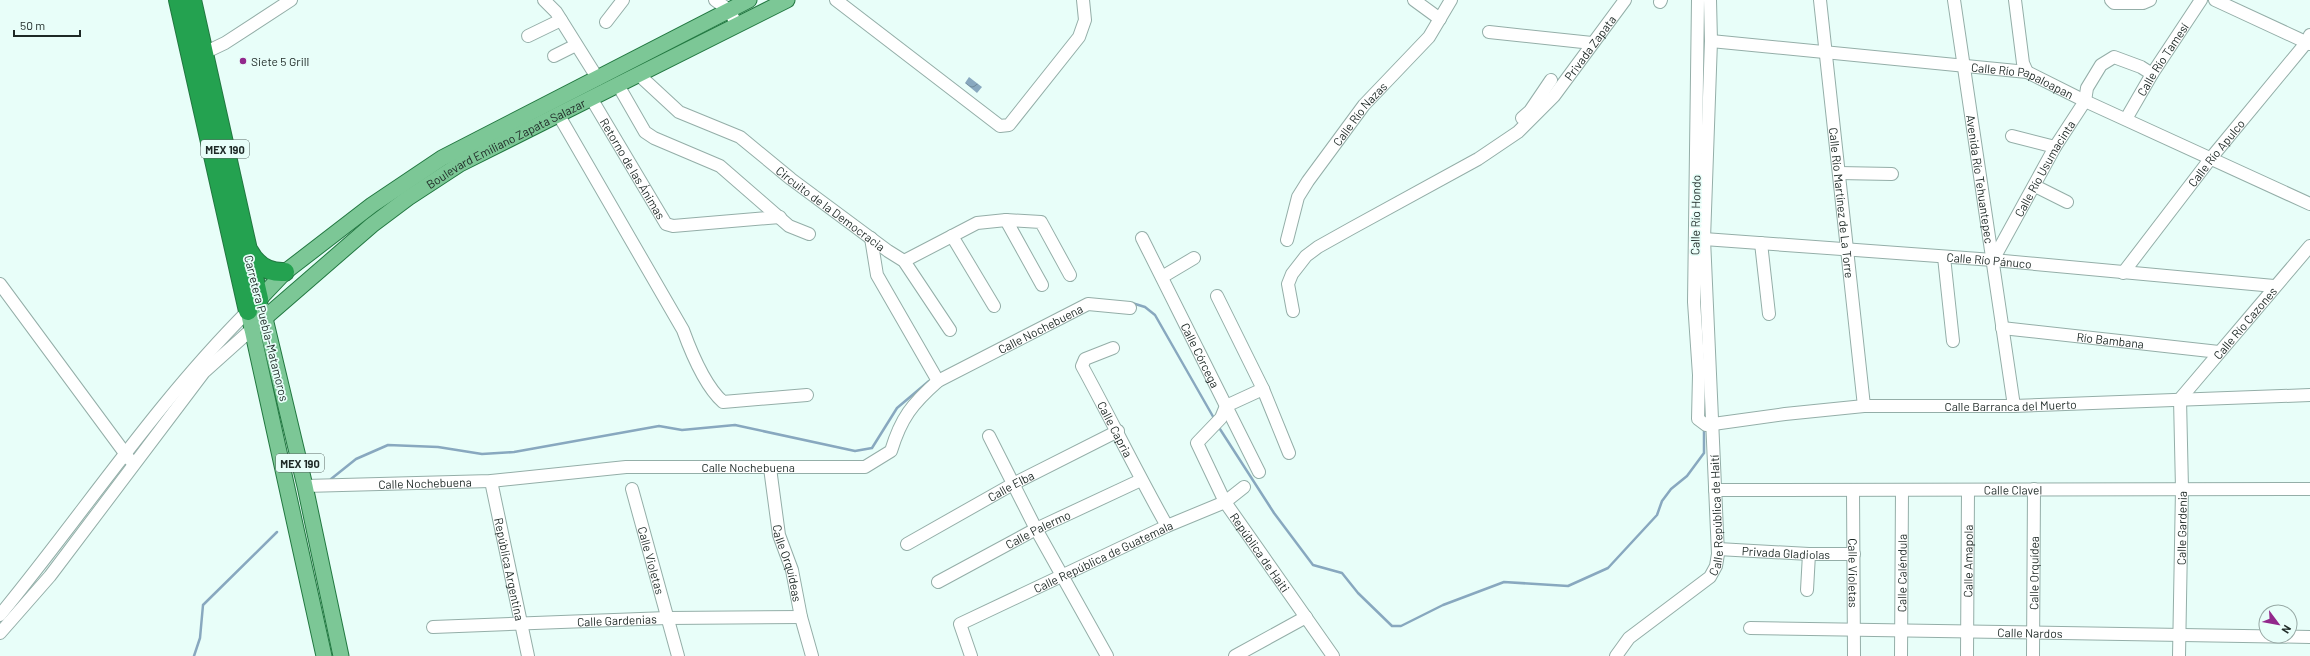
<svg xmlns="http://www.w3.org/2000/svg" width="2310" height="656" viewBox="0 0 2310 656" font-family="Barlow,sans-serif">
	<style>
		.water { fill: url(#water-waves) }
		.lines { fill: none; stroke-linecap: round; stroke-linejoin: round }
		.stream { stroke: #88a8bf; stroke-width: 2.5 }
		.minor-casing { stroke: #94aea8; stroke-width: 14 }
		.major-casing { stroke: #227841; stroke-width: 17 }
		.highway-casing { stroke: #227841; stroke-width: 20 }
		.minor { stroke: #fff; stroke-width: 12 }
		.major { stroke: #7cc796; stroke-width: 15 }
		.highway { stroke: #24a250; stroke-width: 18 }
		.poi-dot { fill: #92288c; stroke: #e8fef9; stroke-width: 1.5 }
		.labels { text-anchor: middle; dominant-baseline: central; stroke-width: 3.5; stroke-linejoin: round; paint-order: stroke }
		.shield { fill: #e8fef9; stroke: #5b6965; stroke-width: 1 }
		.shield-label { font-size: 11px; font-weight: bold; fill: #1e2926 }
		.street-label { font-size: 12px; fill: #1e2926; stroke: #e8fef9 }
		.poi-label { font-size: 12px; fill: #1e2926; stroke: #e8fef9; text-anchor: start }
	</style>
	<defs>
		<pattern id="water-waves" width="16" height="10" patternUnits="userSpaceOnUse"><rect width="16" height="10" fill="#88a8bf"/><path d="M0 5q4-4 8 0t8 0" fill="none" stroke="#6f899b"/></pattern>
	</defs>
	<rect width="100%" height="100%" fill="#e8fef9"/>
	<!-- water -->
	<path class="water" d="M969,77l13,10 -5,6 -12,-10z"/>
	<g class="lines">
		<!-- stream -->
		<path class="stream" d="M1703,27l2,24
			M1700,292l1,21
			M1132,303l13,4 10,8 60,105
			M1218,426l56,87 39,52 29,8 16,20 34,33h9l42,-21 61,-23 64,4 40,-18 49,-53 5,-14 9,-12 16,-13 17,-23v-25
			M331,479l25,-20 32,-14 50,2 44,7 32,-2 145,-26 23,4 53,-5 120,26 17,-3 25,-40 32,-27
			M194,656l6,-18 3,-33 74,-73"/>
		<defs>
			<g id="minor">
				<path d="M544,0l12,12 42,67"/>
				<path d="M715,0l14,10 8,15"/>
				<path d="M836,0l164,126 9,-1 70,-88 6,-17 -2,-20"/>
				<path d="M1414,0l26,19"/>
				<path id="s1" d="M1698,0l-4,302 5,73 -1,44 8,6 79,-11 79,-8h150l296,-11"/>
				<path id="s2" d="M1820,0l44,406"/>
				<path id="s3" d="M1954,0l60,406"/>
				<path d="M2015,0l8,63 4,9"/>
				<path d="M2111,0l3,3h29l7,-3"/>
				<path d="M2215,0l95,44"/>
				<path d="M1660,2l1,-2"/>
				<path d="M606,22l17,-22"/>
				<path d="M1489,32l103,11"/>
				<path d="M528,36l33,-16"/>
				<path id="s4" d="M1711,41l316,31 58,29 225,103"/>
				<path d="M204,53l21,-10 66,-43"/>
				<path d="M554,56l22,-11"/>
				<path id="s5" d="M639,75l40,37 61,25 51,42 97,72 16,10 46,69"/>
				<path d="M618,85l27,47 9,6 66,28 69,60 20,8"/>
				<path id="s6" d="M591,98l75,126 7,2 107,-9"/>
				<path d="M558,114l125,216c8,22 22,56 40,72l84,-7"/>
				<path d="M1522,118l8,-7 21,-31"/>
				<path id="s7" d="M2126,119l26,-45 49,-74"/>
				<path d="M2012,136l43,11"/>
				<path d="M1839,173l53,1"/>
				<path d="M2035,186l32,16"/>
				<path d="M1006,220l36,65"/>
				<path d="M952,236l42,70"/>
				<path d="M871,238l6,37 61,106"/>
				<path id="s8" d="M1142,238l117,234"/>
				<path id="s9" d="M1704,239l289,21 281,26"/>
				<path id="s10" d="M1287,240l11,-43 10,-16 56,-76 65,-68 22,-37"/>
				<path d="M1761,243l8,71"/>
				<path d="M1944,257l9,84"/>
				<path id="s11" d="M1993,260l62,-113 30,-46 2,-13 14,-23 13,-8 27,10 11,7"/>
				<path d="M904,261l73,-38 29,-3 35,2 29,53"/>
				<path id="s12" d="M2123,273l88,-115 95,-115 4,-8"/>
				<path d="M1162,277l32,-19"/>
				<path d="M0,284l130,176"/>
				<path d="M1217,296l46,93 26,64"/>
				<path id="s13" d="M1293,311l-5,-27 4,-10 14,-18 12,-9 34,-19 126,-69 40,-27 36,-36 71,-96"/>
				<path id="s14" d="M2002,328l217,24"/>
				<path id="s15" d="M1113,348l-28,11 -3,7c29,53 55,107 85,160"/>
				<path id="s16" d="M1263,389l-37,17 -5,12 -24,25 28,59 108,154"/>
				<path d="M989,436l47,93 71,127"/>
				<path id="s17" d="M770,468l9,67 13,35 9,47 11,39"/>
				<path id="s18" d="M491,481l37,175"/>
				<path id="s19" d="M305,486l186,-5 135,-14h239l26,-16c10,-33 21,-47 47,-70l150,-77 42,4"/>
				<path id="s20" d="M632,489l46,167"/>
				<path id="s21" d="M1715,490l595,-1"/>
				<path id="s22" d="M1853,490l1,166"/>
				<path id="s23" d="M907,544l106,-60 105,-53"/>
				<path id="s24" d="M1718,549l91,5h45"/>
				<path id="s25" d="M938,582l98,-53 105,-49"/>
				<path d="M1807,590l2,-36"/>
				<path d="M0,615c83,-101 155,-211 248,-304"/>
				<path id="s26" d="M433,627l234,-9 134,-1"/>
				<path id="s27" d="M1750,628l560,9"/>
				<path d="M0,633l50,-57 154,-204 48,-43"/>
				<path id="s28" d="M971,656l-11,-32 207,-98 58,-24 19,-15"/>
				<path d="M1235,656l71,-39"/>
				<path id="s29" d="M1616,656l13,-18 81,-61 6,-11 2,-12 -14,-315 7,-198 -1,-41"/>
				<path id="s30" d="M1901,656l1,-166"/>
				<path id="s31" d="M1967,656l1,-166"/>
				<path id="s32" d="M2033,656l1,-167"/>
				<path id="s33" d="M2179,656l3,-167 -2,-90 130,-153"/>
			</g>
			<g id="major">
				<path d="M263,310l42,176 36,170"/>
				<path id="s34" d="M252,329l120,-104 36,-27 52,-34 327,-164"/>
				<path d="M324,656l-76,-345 37,-39 87,-67 70,-47 307,-158"/>
			</g>
			<path id="highway" d="M178,0l70,311
				M192,0l67,299
				M249,251c8,15 20,22 36,21"/>
		</defs>
		<!-- minor casing -->
		<use href="#minor" class="minor-casing"/>
		<!-- major casing -->
		<use href="#major" class="major-casing"/>
		<!-- highway casing -->
		<use href="#highway" class="highway-casing"/>
		<!-- minor -->
		<use href="#minor" class="minor"/>
		<!-- major -->
		<use href="#major" class="major"/>
		<!-- highway -->
		<use href="#highway" class="highway"/>
	</g>
	<!-- markers -->
	<circle class="poi-dot" cx="243" cy="61" r="4"/>
	<g class="labels">
		<!-- shield labels -->
		<g class="shield">
			<rect x="201" y="140" width="48" height="18" rx="3"/>
			<rect x="276" y="454" width="48" height="18" rx="3"/>
		</g>
		<g class="shield-label">
			<text x="225" y="149">MEX 190</text>
			<text x="300" y="463">MEX 190</text>
		</g>
		<!-- street labels -->
		<g class="street-label">
			<text stroke="none"><textPath href="#s13" startOffset="418">Privada Zapata</textPath></text>
			<text stroke="none"><textPath href="#s7" startOffset="70">Calle Río Tamesí</textPath></text>
			<text stroke="none"><textPath href="#s4" startOffset="315">Calle Río Papaloapan</textPath></text>
			<text stroke="none"><textPath href="#s10" startOffset="148">Calle Río Nazas</textPath></text>
			<text stroke="none"><textPath href="#s34" startOffset="316">Boulevard Emiliano Zapata Salazar</textPath></text>
			<text stroke="none"><textPath href="#s12" startOffset="152">Calle Río Apulco</textPath></text>
			<text stroke="none"><textPath href="#s6" startOffset="82">Retorno de las Ánimas</textPath></text>
			<text stroke="none"><textPath href="#s11" startOffset="105">Calle Río Usumacinta</textPath></text>
			<text stroke="none"><textPath href="#s3" startOffset="181">Avenida Río Tehuantepec</textPath></text>
			<text stroke="none"><textPath href="#s2" startOffset="204">Calle Río Martínez de La Torre</textPath></text>
			<text stroke="none"><textPath href="#s5" startOffset="236">Circuito de la Democracia</textPath></text>
			<text transform="translate(1695 215) rotate(-89)">Calle Río Hondo</text>
			<text stroke="none"><textPath href="#s9" startOffset="286">Calle Río Pánuco</textPath></text>
			<text stroke="none"><textPath href="#s33" startOffset="357">Calle Río Cazones</textPath></text>
			<text transform="translate(267 328) rotate(76)">Carretera Puebla-Matamoros</text>
			<text stroke="none"><textPath href="#s19" startOffset="792">Calle Nochebuena</textPath></text>
			<text stroke="none"><textPath href="#s14" startOffset="109">Río Bambana</textPath></text>
			<text stroke="none"><textPath href="#s8" startOffset="131">Calle Córcega</textPath></text>
			<text stroke="none"><textPath href="#s1" startOffset="735">Calle Barranca del Muerto</textPath></text>
			<text stroke="none"><textPath href="#s15" startOffset="109">Calle Capria</textPath></text>
			<text stroke="none"><textPath href="#s19" startOffset="444">Calle Nochebuena</textPath></text>
			<text stroke="none"><textPath href="#s19" startOffset="120">Calle Nochebuena</textPath></text>
			<text stroke="none"><textPath href="#s23" startOffset="119">Calle Elba</textPath></text>
			<text stroke="none"><textPath href="#s21" startOffset="298">Calle Clavel</textPath></text>
			<text stroke="none"><textPath href="#s29" startOffset="187">Calle República de Haití</textPath></text>
			<text stroke="none"><textPath href="#s33" startOffset="128">Calle Gardenia</textPath></text>
			<text stroke="none"><textPath href="#s25" startOffset="113">Calle Palermo</textPath></text>
			<text stroke="none"><textPath href="#s16" startOffset="215">República de Haiti</textPath></text>
			<text stroke="none"><textPath href="#s24" startOffset="68">Privada Gladiolas</textPath></text>
			<text stroke="none"><textPath href="#s28" startOffset="192">Calle República de Guatemala</textPath></text>
			<text stroke="none"><textPath href="#s20" startOffset="74">Calle Violetas</textPath></text>
			<text stroke="none"><textPath href="#s31" startOffset="95">Calle Amapola</textPath></text>
			<text stroke="none"><textPath href="#s17" startOffset="97">Calle Orquídeas</textPath></text>
			<text stroke="none"><textPath href="#s18" startOffset="90">República Argentina</textPath></text>
			<text stroke="none"><textPath href="#s22" startOffset="83">Calle Violetas</textPath></text>
			<text stroke="none"><textPath href="#s30" startOffset="83">Calle Caléndula</textPath></text>
			<text stroke="none"><textPath href="#s32" startOffset="83">Calle Orquídea</textPath></text>
			<text stroke="none"><textPath href="#s26" startOffset="184">Calle Gardenias</textPath></text>
			<text stroke="none"><textPath href="#s27" startOffset="280">Calle Nardos</textPath></text>
		</g>
		<!-- poi labels -->
		<g class="poi-label">
			<text x="251" y="61">Siete 5 Grill</text>
		</g>
	</g>
	<!-- north arrow -->
	<g transform="translate(2278 624) rotate(122)"><circle r="19" fill="#e8fef9" stroke="#97a9a5"/>
	<path d="M0-3L7 15L0 10L-7 15Z" fill="#92288c"/>
	<text y="-6" font-size="11" font-weight="bold" text-anchor="middle" fill="#1e2926">N</text>
	</g>
	<!-- scale -->
	<path d="M14 30v6h66v-6" fill="none" stroke="#1e2926" stroke-width="2"/>
	<text x="20" y="30" font-size="12" fill="#1e2926" stroke="#e8fef9" stroke-width="3" paint-order="stroke">50 m</text>
</svg>
